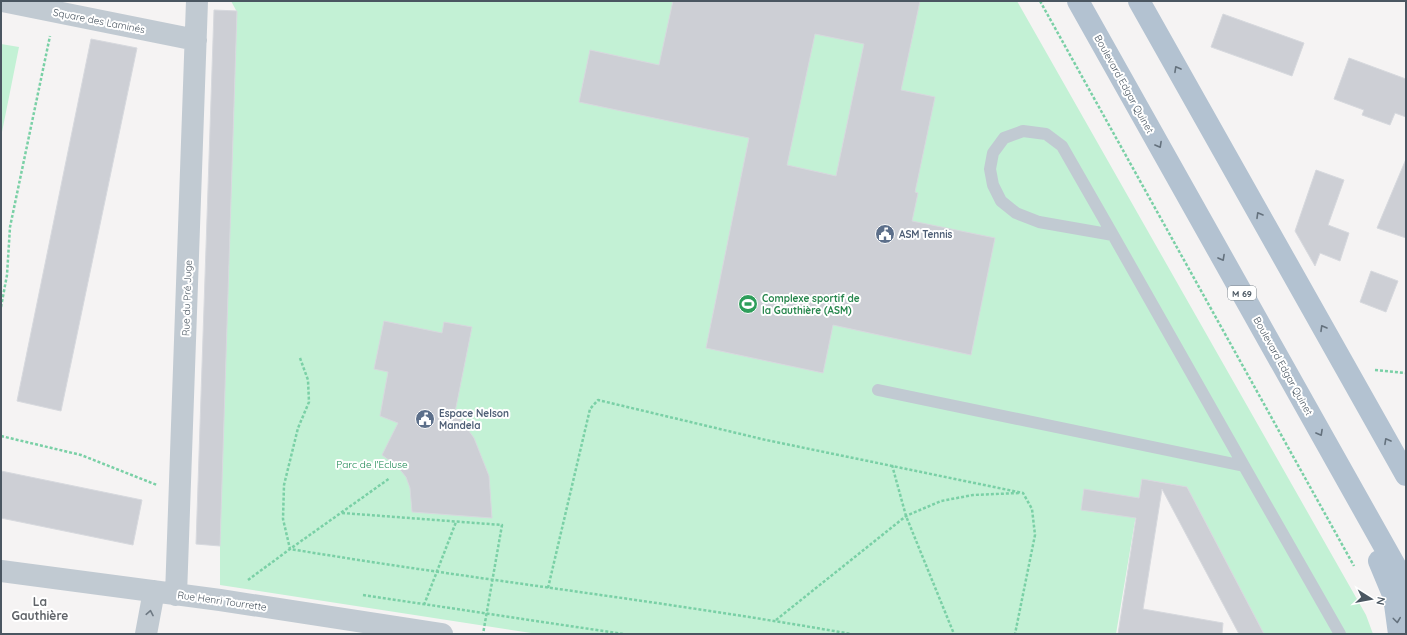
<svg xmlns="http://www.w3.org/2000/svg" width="1407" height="635" viewBox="0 0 1407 635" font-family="Quicksand,sans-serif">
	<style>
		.green { fill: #c3f1d5 }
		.building { fill: #cdcfd5; stroke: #d7d9de; fill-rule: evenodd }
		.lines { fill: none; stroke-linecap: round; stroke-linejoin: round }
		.path { stroke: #7ad0a6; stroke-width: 2.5; stroke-dasharray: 3 2; stroke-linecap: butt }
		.service { stroke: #c1cad2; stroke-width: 12 }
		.minor { stroke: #c1cad2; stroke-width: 22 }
		.primary { stroke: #b3c2d1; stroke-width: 22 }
		.oneway { stroke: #64717d }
		.oneway2 { stroke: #6e7983 }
		.labels { text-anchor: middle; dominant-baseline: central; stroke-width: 4; stroke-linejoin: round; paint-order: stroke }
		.shield { fill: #fff; stroke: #808990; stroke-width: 1 }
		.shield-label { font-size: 9px; font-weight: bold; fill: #4a5661 }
		.street-label { font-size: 10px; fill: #4a5661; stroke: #fff }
		.service-label { font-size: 10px; font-weight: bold; fill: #4e5e75; stroke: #fff; text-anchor: start }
		.leisure-label { font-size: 10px; font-weight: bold; fill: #27864d; stroke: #fff; text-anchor: start }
		.park-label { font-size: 10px; fill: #17864f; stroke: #fff }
		.quarter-label { font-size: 12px; font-weight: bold; fill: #5f6368; stroke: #fff }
	</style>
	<rect width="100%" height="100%" fill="#f5f3f3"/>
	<!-- green -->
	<path class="green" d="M231,1h786l349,614 7,19h-109l-77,-147 -45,-8 -26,155h-578l-318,-49v-49l17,-524z
		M1,44l18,3 -18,90z"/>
	<!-- building -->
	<path class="building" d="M673,1h247l-19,89 34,7 -20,95 3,1 -6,28 83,17 -24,117 -138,-30 -10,48 -117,-25 43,-210 -170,-36 11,-52 69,15zM815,34l49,10 -28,132 -49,-11z
		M214,10l23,1 -17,535 -24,-2z
		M1223,14l81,29 -12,33 -81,-29z
		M91,39l46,9 -76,363 -44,-10z
		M1349,58l57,21v38l-11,-4 -5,12 -28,-10 2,-5 -30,-11z
		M1406,159v79l-29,-10z
		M1316,170l28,10 -16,45 21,8 -9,28 -20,-8 -5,13 -20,-35z
		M1371,271l27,10 -12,31 -26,-10z
		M384,321l58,12 2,-11 28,5 -17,85 19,26 15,38 3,42 -80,-6 -2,-24 -4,-11 -9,-11 -15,-11 16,-32 -18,-7 8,-44 -14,-3z
		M1,471l141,29 -9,45 -132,-27z
		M1142,479l45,8 77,147h-25l-77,-145 -19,120 80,14 -1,11h-104l18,-116 -55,-8 3,-21 55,9z"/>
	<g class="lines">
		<!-- path -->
		<path class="path" d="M1040,1l314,565
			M1,307l6,-32 3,-48 40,-191
			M300,358l8,22 1,22 -11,26 -14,57 -1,34 7,30 100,-71
			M1375,370l31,3
			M1,436l80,19 76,30
			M892,465l14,51 48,118
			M342,513l160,12 -19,109
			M248,580l42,-31c187,31 375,52 561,85
			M548,588l42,-179 8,-9 168,40 257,53 9,16 3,26 -20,99
			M363,595l260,39
			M424,605l32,-83
			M776,620l130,-104 35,-15 32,-6 46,-2"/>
		<!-- service -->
		<path class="service" d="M1113,235l-74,-13 -23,-9 -15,-12 -8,-16 -3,-16 3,-16 11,-15 19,-7 23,3 16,12 51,89 131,231 96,168
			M878,390l366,76"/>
		<!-- minor -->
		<path class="minor" d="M2,1l194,39
			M1,571l219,29 222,34
			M176,595l21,-594
			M146,634l8,-43"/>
		<!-- primary -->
		<path class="primary" d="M1078,1l328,584
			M1139,1l267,474
			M1379,561l15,36 5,37"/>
	</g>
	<!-- one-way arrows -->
	<defs><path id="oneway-chevron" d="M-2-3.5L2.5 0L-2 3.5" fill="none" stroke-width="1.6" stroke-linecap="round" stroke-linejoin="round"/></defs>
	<g class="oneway">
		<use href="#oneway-chevron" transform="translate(1177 69) rotate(-119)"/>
		<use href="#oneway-chevron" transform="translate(1159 145) rotate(61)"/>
		<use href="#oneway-chevron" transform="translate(1259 215) rotate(-120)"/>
		<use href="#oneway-chevron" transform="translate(1222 258) rotate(61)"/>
		<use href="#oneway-chevron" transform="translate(1323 328) rotate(-120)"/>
		<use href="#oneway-chevron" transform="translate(1320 433) rotate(61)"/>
		<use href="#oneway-chevron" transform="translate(1387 441) rotate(-119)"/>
		<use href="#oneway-chevron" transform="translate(1397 620) rotate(83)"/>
	</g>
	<use class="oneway2" href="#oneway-chevron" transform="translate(150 613) rotate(-79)"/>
	<!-- icons -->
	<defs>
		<symbol id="civic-disc" viewBox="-11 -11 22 22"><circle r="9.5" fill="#5c6f8a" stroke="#fff"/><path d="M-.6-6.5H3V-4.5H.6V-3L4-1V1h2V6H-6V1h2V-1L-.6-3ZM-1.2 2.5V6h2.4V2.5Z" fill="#fff"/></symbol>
		<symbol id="stadium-disc" viewBox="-11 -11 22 22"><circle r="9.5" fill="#2e9e5b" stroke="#fff"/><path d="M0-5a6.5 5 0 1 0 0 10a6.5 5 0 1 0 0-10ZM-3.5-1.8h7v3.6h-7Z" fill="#fff"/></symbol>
	</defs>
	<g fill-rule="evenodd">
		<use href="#civic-disc" x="874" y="223" width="22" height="22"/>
		<use href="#stadium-disc" x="737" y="293" width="22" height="22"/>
		<use href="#civic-disc" x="414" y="408" width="22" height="22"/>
	</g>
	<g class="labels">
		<!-- shield labels -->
		<rect class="shield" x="1228" y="286" width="28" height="14" rx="3"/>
		<g class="shield-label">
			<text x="1242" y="293">M 69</text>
		</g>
		<!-- street labels -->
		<g class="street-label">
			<text transform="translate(99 21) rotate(11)">Square des Laminés</text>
			<text transform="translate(1124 84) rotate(61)">Boulevard Edgar Quinet</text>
			<text transform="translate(187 298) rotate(-88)">Rue du Pré Juge</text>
			<text transform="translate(1283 366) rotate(61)">Boulevard Edgar Quinet</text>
			<text transform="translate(222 601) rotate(8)">Rue Henri Tourrette</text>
		</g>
		<!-- service labels -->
		<g class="service-label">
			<text x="899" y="234">ASM Tennis</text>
			<text x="439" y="413">Espace Nelson<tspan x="439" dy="12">Mandela</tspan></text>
		</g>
		<!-- leisure labels -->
		<g class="leisure-label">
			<text x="762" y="298">Complexe sportif de<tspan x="762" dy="12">la Gauthière (ASM)</tspan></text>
		</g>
		<!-- park labels -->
		<g class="park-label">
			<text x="372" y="464">Parc de l'Ecluse</text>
		</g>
		<!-- quarter labels -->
		<g class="quarter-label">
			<text x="40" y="601">La<tspan x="40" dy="14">Gauthière</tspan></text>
		</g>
	</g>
	<!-- border -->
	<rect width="1407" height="635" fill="none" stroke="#4a5661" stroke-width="4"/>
	<!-- north arrow -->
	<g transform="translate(1371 599) rotate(101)" stroke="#ffffff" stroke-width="3" paint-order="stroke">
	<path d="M0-3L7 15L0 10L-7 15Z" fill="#4a5661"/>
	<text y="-6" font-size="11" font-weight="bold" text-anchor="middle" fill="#4a5661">N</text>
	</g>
</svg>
